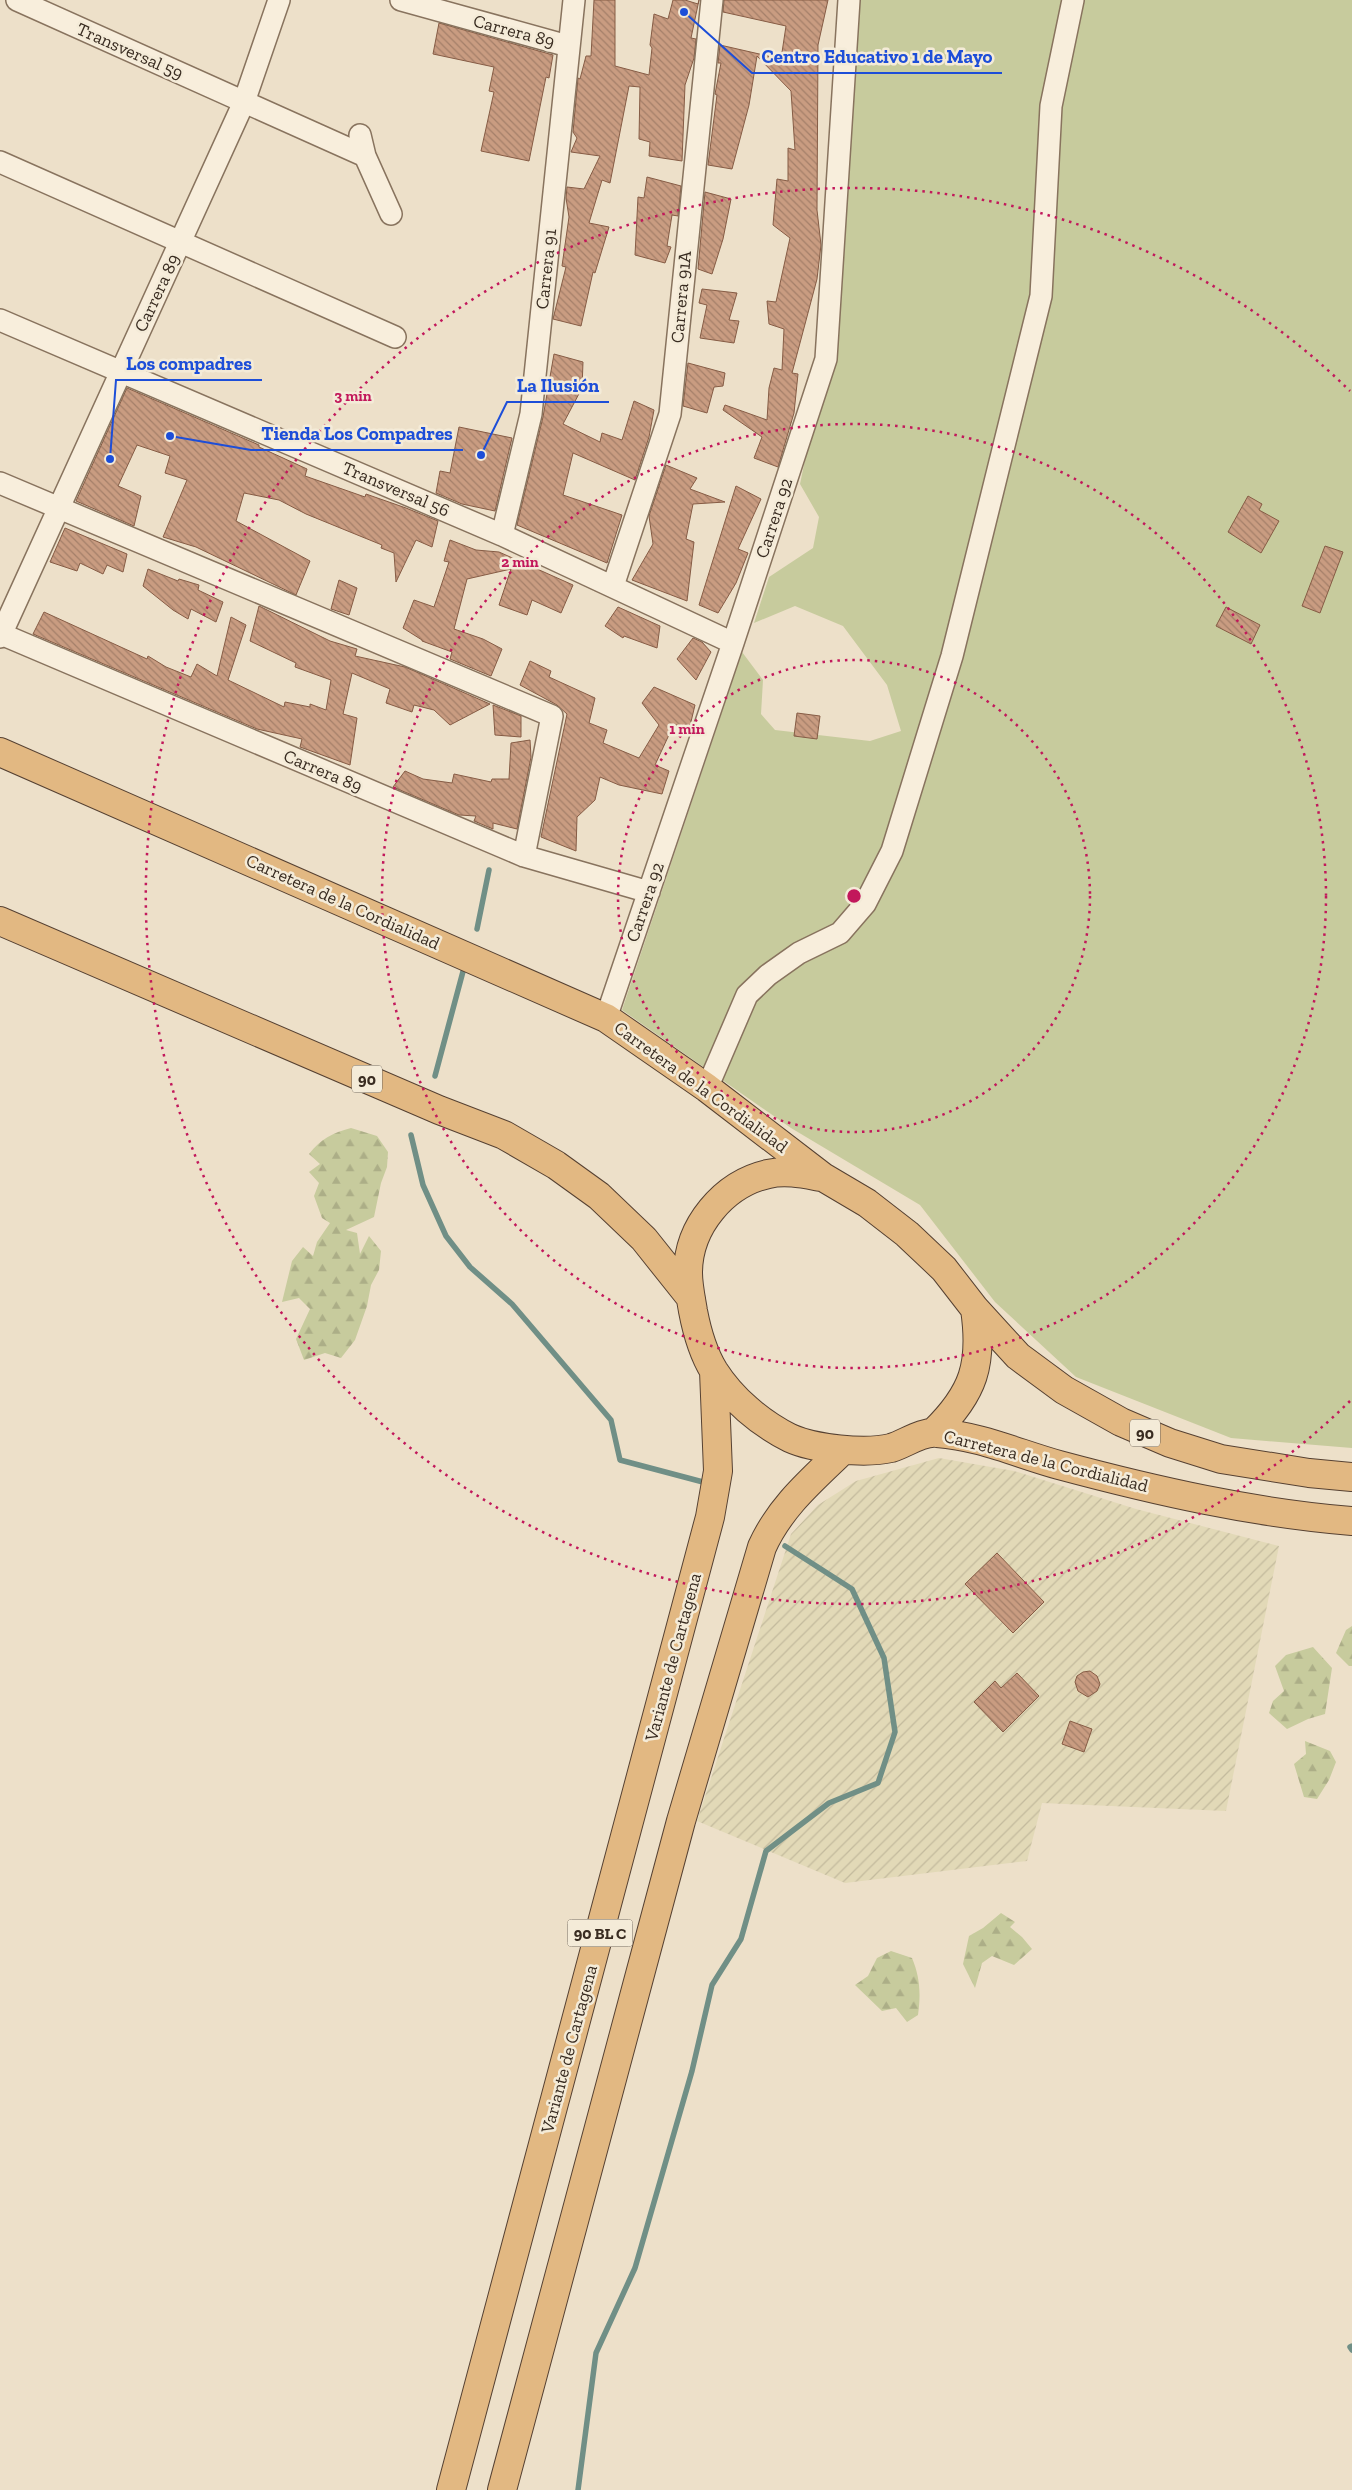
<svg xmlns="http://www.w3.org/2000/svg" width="1352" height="2490" viewBox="0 0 1352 2490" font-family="'Zilla Slab',serif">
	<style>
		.farmland { fill: url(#farmland-furrows) }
		.grass { fill: #c7cb9d }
		.forest { fill: url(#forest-firs) }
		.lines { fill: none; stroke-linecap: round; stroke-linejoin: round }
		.stream { stroke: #708f86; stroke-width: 5.5 }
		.building { fill: url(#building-back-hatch); stroke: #865c45 }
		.minor-casing { stroke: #88735e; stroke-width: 24 }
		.trunk-casing { stroke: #564132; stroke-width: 30 }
		.minor { stroke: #f8eedc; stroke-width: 21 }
		.trunk { stroke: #e2b882; stroke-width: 28 }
		.ring { fill: none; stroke: #c2185b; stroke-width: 2.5; stroke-dasharray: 2.5 5 }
		.labels { text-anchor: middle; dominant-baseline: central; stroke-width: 5; stroke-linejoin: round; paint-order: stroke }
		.shield { fill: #f4ebd8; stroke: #716558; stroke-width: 1 }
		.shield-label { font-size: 16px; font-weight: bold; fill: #392c21 }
		.street-label { font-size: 18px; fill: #392c21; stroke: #f4ebd8 }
		.centre { fill: #c2185b; stroke: #f4ebd8; stroke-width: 2.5 }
		.ring-label { font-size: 15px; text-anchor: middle; font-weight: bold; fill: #c2185b; stroke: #f4ebd8; stroke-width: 5; stroke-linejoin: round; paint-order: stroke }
		.leader { fill: none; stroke: #1d4ed8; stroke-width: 2 }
		.callout-dot { fill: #1d4ed8; stroke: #f4ebd8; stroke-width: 2 }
		.callout-label { font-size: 19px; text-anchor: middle; font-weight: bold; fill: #1d4ed8; stroke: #f4ebd8; stroke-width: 5; stroke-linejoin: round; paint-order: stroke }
	</style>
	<defs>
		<pattern id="farmland-furrows" width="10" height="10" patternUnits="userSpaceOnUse" patternTransform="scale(1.25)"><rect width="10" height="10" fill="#e2d9b7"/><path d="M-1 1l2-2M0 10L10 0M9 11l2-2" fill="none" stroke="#c3ba9d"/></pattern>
		<pattern id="forest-firs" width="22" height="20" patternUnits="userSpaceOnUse" patternTransform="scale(1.25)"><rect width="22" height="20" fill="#c7cb9d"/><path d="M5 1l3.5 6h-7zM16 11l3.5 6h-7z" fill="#acae87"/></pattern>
		<pattern id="building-back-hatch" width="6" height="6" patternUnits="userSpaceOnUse" patternTransform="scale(1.25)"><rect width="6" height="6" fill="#c99c81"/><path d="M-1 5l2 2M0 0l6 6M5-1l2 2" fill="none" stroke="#a47f69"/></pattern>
	</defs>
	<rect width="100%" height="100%" fill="#ede0c9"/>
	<!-- farmland -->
	<path class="farmland" d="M939,1458l75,13 122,38 143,37 -53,265 -184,-8 -15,58 -182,22 -148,-62 94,-287 27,-29 38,-24z"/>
	<!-- grass -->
	<path class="grass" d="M849,0h503v1448l-121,-10 -155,-61 -81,-75 -75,-97 -129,-77 -169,-118 120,-358 21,28 -2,34 14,16 95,11 31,-10 -14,-46 -44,-59 -48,-20 -41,17 15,-46 44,-29 6,-31 -19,-33 26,-125z"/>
	<!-- forest -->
	<path class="forest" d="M351,1128l26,8 11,16 -1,15 -6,16 -7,34 -28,13 11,3 3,21 9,-18 12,15 -2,19 -8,15 -4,21 -12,34 -14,18 -16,-5 -21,7 -8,-21 14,-30 -11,-11 -17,4 10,-41 11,-14 10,9 4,-14 13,-19 -8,-5 -8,-22 5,-13 -10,-11 11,-8 -11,-10c12,-15 23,-21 42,-26z
		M1352,1626v40h-3l-13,-13 10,-23z
		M1313,1647l19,21 -7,46 -17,5 -21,10 -18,-16 4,-12 11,-10 -9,-25 11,-11z
		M1305,1741l25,10 6,11 -7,18 -12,19 -13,-2 -10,-33 12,-10z
		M1001,1913l14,9 -5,5 12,10 10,12 -18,16 -22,-9 -10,7 -7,25 -12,-24 6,-28 14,-8z
		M891,1951l21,7c8,19 9,36 6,57l-11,7 -11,-14 -14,3 -27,-26 13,-9 9,-18z"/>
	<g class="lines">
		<!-- stream -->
		<path class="stream" d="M477,929l12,-59
			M435,1076l30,-112
			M411,1135l12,50 23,51 24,31 42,37 99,116 9,40 83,22
			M1352,2346l-2,1 2,3
			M578,2490l18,-137 39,-85 57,-197 20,-86 29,-46 25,-88 63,-48 49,-20 17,-51 -11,-74 -32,-69 -67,-43"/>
	</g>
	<!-- building -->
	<path class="building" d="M594,0h21v66l34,9 3,-27 -2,-3 4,-31 14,5 5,-19h12l13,4 1,-4 -8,38 5,1 -2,19 -9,27 -3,76 -33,-5 1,-14 -11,-3 1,-52 -11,-1 -19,97 -8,-3 -13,43 20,4 -14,46 -2,-1 -12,54 -28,-7 13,-52 -4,-1 7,-49 -3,-19 1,-11 17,2 16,-33 -29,-4 6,-14 -4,-6 5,-54 2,1 6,-23h5z
		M724,0h104l-10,45 -1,165 4,35 -4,34 -25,94 6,1 -4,39 -16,54 -24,-9 8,-21 -39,-27 2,-5 42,15 2,-32 5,-20 8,2 2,-41 -15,-5 -2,-23 9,1 14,-64 -17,-13 4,-46 11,2v-33l7,2 -4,-59 -34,-35 -8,49 -17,64 -24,-4 9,-70 -2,-1 6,-31h-3l2,-18 61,14 5,-33 -63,-14z
		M439,23l114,32 -4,23 -3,-1 -17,84 -48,-10 13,-59 -5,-1 5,-24 -61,-13z
		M647,177l34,9 -3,30 -6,-1 -5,31 4,1 -6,16 -30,-8 3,-58 6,1z
		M705,192l26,7 -8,40 -11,35 -14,-5z
		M702,289l35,4 -8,27 10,1 -5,22 -34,-5 7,-33 -8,-2z
		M554,354l29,8 -1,26 -19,36 37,18 2,-9 20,7 12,-39 20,9 -5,27 -14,43 -62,-27 -10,42 59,20 -15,48 -90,-38 26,-108z
		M688,363l37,10 -2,13 -9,1 -7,26 -24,-7z
		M127,388l132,57v2l48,22 -2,7 60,21 1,-3 40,14 32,13 -6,26 -16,-7 -20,42 -2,-29 -13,-5 1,-3 -76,-31 -27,-14 -35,-7 -8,28 74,40 -14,34 -100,-48 -33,-10 24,-57 -22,-7 5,-17 -33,-11 -19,41 23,10 -7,30 -58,-25z
		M459,427l53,11 -17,73 -33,-7 -26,-11 4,-22 10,2z
		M666,465l31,13 -7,11 35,13 -32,2 -7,35 8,3 -7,59 -55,-21 21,-36 -4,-28z
		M736,486l25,13 -23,50 10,4 -12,30 -18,30 -19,-8z
		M1248,496l14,8 -3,6 20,11 -18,32 -33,-21z
		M65,528l62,26 -4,18 -16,-7 -4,9 -23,-11 -3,8 -27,-9z
		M450,540l26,10 23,2 74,33 -12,28 -29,-13 -5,15 -28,-10 12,-36 -44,10 -13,50 29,10 19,10 -11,27 -41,-17 2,-7 -30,-11v-1l-19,-12 11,-28 20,7 15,-45 -5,-1z
		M1325,546l18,6 -23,61 -18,-7z
		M148,569l30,12 1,-2 20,6 -1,5 25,12 -7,20 -25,-13 -3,10 -15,-9 -30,-24z
		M339,580l18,8 -8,27 -18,-6z
		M259,606l71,35 27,8 -2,7 50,11 85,37 -40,21 -16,-15 -20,-5 -2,7 -26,-9 4,-14 -38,-16 -9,41 14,4 -7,47 -50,-18 2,-8 -45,-10 -224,-95 11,-22 103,47 1,-3 18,11 25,10 6,-13 20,12 14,-59 15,8 -18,55 56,27 1,-5 25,5v-3l16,6 5,-30 -36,-13 1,-4 -46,-22z
		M618,607l42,19 -3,22 -33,-12 -1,2 -18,-12z
		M1226,607l34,18 -9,19 -35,-18z
		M693,638l9,4 9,10 -15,28 -19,-21z
		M530,661l21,10 -2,6 46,21 -6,25 18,7 -4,13 36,15 20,-33 -17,-22 12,-16 41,18 -6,25 -15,-6 -19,41 14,6 -7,23 -43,-9 -19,-8 -5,23 -18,17 -1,34 -35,-14 26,-123 -10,-9 -37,-20z
		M493,705l28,11v21l-26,-2z
		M797,713l23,3 -3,23 -23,-3z
		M530,740l1,17 -14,72 -24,-6v6l-19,-8 2,-5 -17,-1 -66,-28 12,-16 18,8 29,4 2,-9 37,8 1,-3h17l2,-36z
		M997,1553l47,49 -31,31 -48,-49z
		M1090,1671l7,5 3,8 -3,7 -9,6 -10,-6 -3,-9 2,-6 6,-4z
		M1017,1673l22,23 -36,36 -29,-30 21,-21 6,7z
		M1070,1721l22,8 -8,23 -22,-8z"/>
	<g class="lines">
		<defs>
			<path id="minor" d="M17,0l348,156
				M401,0l167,46
				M360,135l5,21 26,58
				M0,162l395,175
				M0,320l502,215 231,108
				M0,483l552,233 -28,140
				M502,535l29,-121 43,-414
				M613,586l57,-172 42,-414
				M1,634l523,222 125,36
				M0,637l244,-535 35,-102
				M606,1018l127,-375 93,-284 23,-359
				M707,1088l40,-93 21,-20 31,-22 41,-20 25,-29 27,-53 60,-195 89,-360 10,-190 22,-106"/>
			<path id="trunk" d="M0,752l606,266 101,70 116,89 44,26 40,31 37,35 31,40 43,47 46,34 57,32 49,21 51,16 88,14 43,4
				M0,921l439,189 65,25 52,30 43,31 45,43 47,59
				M821,1177c-17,-3 -35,-7 -53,-3 -44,10 -80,52 -80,99 0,12 3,26 5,38 4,21 10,42 21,60 18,28 46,52 76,67 24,11 75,16 101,10 14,-4 31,-17 46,-15 43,3 82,21 122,32 97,26 194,48 293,56
				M934,1432c40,-39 49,-68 41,-123
				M451,2490l259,-973 8,-46 -4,-100
				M502,2490l179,-669 81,-274c18,-40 49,-66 80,-96"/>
		</defs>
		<!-- minor casing -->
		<use href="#minor" class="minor-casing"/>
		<!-- trunk casing -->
		<use href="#trunk" class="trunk-casing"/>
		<!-- minor -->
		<use href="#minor" class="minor"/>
		<!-- trunk -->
		<use href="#trunk" class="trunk"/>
	</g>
	<!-- distance rings -->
	<g class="ring">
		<circle cx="854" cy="896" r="236"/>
		<circle cx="854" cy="896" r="472"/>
		<path d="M1350 1401A708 708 0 1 1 1350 391"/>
	</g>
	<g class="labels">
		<!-- shield labels -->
		<g class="shield">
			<rect x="352" y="1065.5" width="30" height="27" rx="4"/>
			<rect x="1130" y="1419.5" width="30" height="27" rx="4"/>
			<rect x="567.5" y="1919.5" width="65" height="27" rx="4"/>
		</g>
		<g class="shield-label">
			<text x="367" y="1079">90</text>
			<text x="1145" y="1433">90</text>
			<text x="600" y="1933">90 BL C</text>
		</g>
		<!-- street labels -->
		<g class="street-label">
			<text transform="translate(514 31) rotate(15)">Carrera 89</text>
			<text transform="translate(130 51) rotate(24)">Transversal 59</text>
			<text transform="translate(546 269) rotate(-84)">Carrera 91</text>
			<text transform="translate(157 293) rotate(-65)">Carrera 89</text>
			<text transform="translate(681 297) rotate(-85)">Carrera 91A</text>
			<text transform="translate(396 489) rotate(23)">Transversal 56</text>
			<text transform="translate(774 518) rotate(-72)">Carrera 92</text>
			<text transform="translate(323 771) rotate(23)">Carrera 89</text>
			<text transform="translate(343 902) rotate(24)">Carretera de la Cordialidad</text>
			<text transform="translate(645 902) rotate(-71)">Carrera 92</text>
			<text transform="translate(701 1087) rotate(36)">Carretera de la Cordialidad</text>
			<text transform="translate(1046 1461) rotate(14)">Carretera de la Cordialidad</text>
			<text transform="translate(673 1657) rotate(-75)">Variante de Cartagena</text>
			<text transform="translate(569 2049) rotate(-75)">Variante de Cartagena</text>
		</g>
	</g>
	<circle cx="854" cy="896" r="8" class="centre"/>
	<g class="ring-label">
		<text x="353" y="401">3 min</text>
		<text x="520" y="567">2 min</text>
		<text x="687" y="734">1 min</text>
	</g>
	<!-- callouts -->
	<path class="leader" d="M684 12L752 73H1002M110 459L116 380H262M481 455L507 402H609M170 436L251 450H463"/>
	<g class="callout-dot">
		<circle cx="684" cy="12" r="5"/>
		<circle cx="110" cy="459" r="5"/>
		<circle cx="481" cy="455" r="5"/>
		<circle cx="170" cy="436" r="5"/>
	</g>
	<g class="callout-label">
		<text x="877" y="63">Centro Educativo 1 de Mayo</text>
		<text x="189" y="370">Los compadres</text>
		<text x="558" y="392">La Ilusión</text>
		<text x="357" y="440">Tienda Los Compadres</text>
	</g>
</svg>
